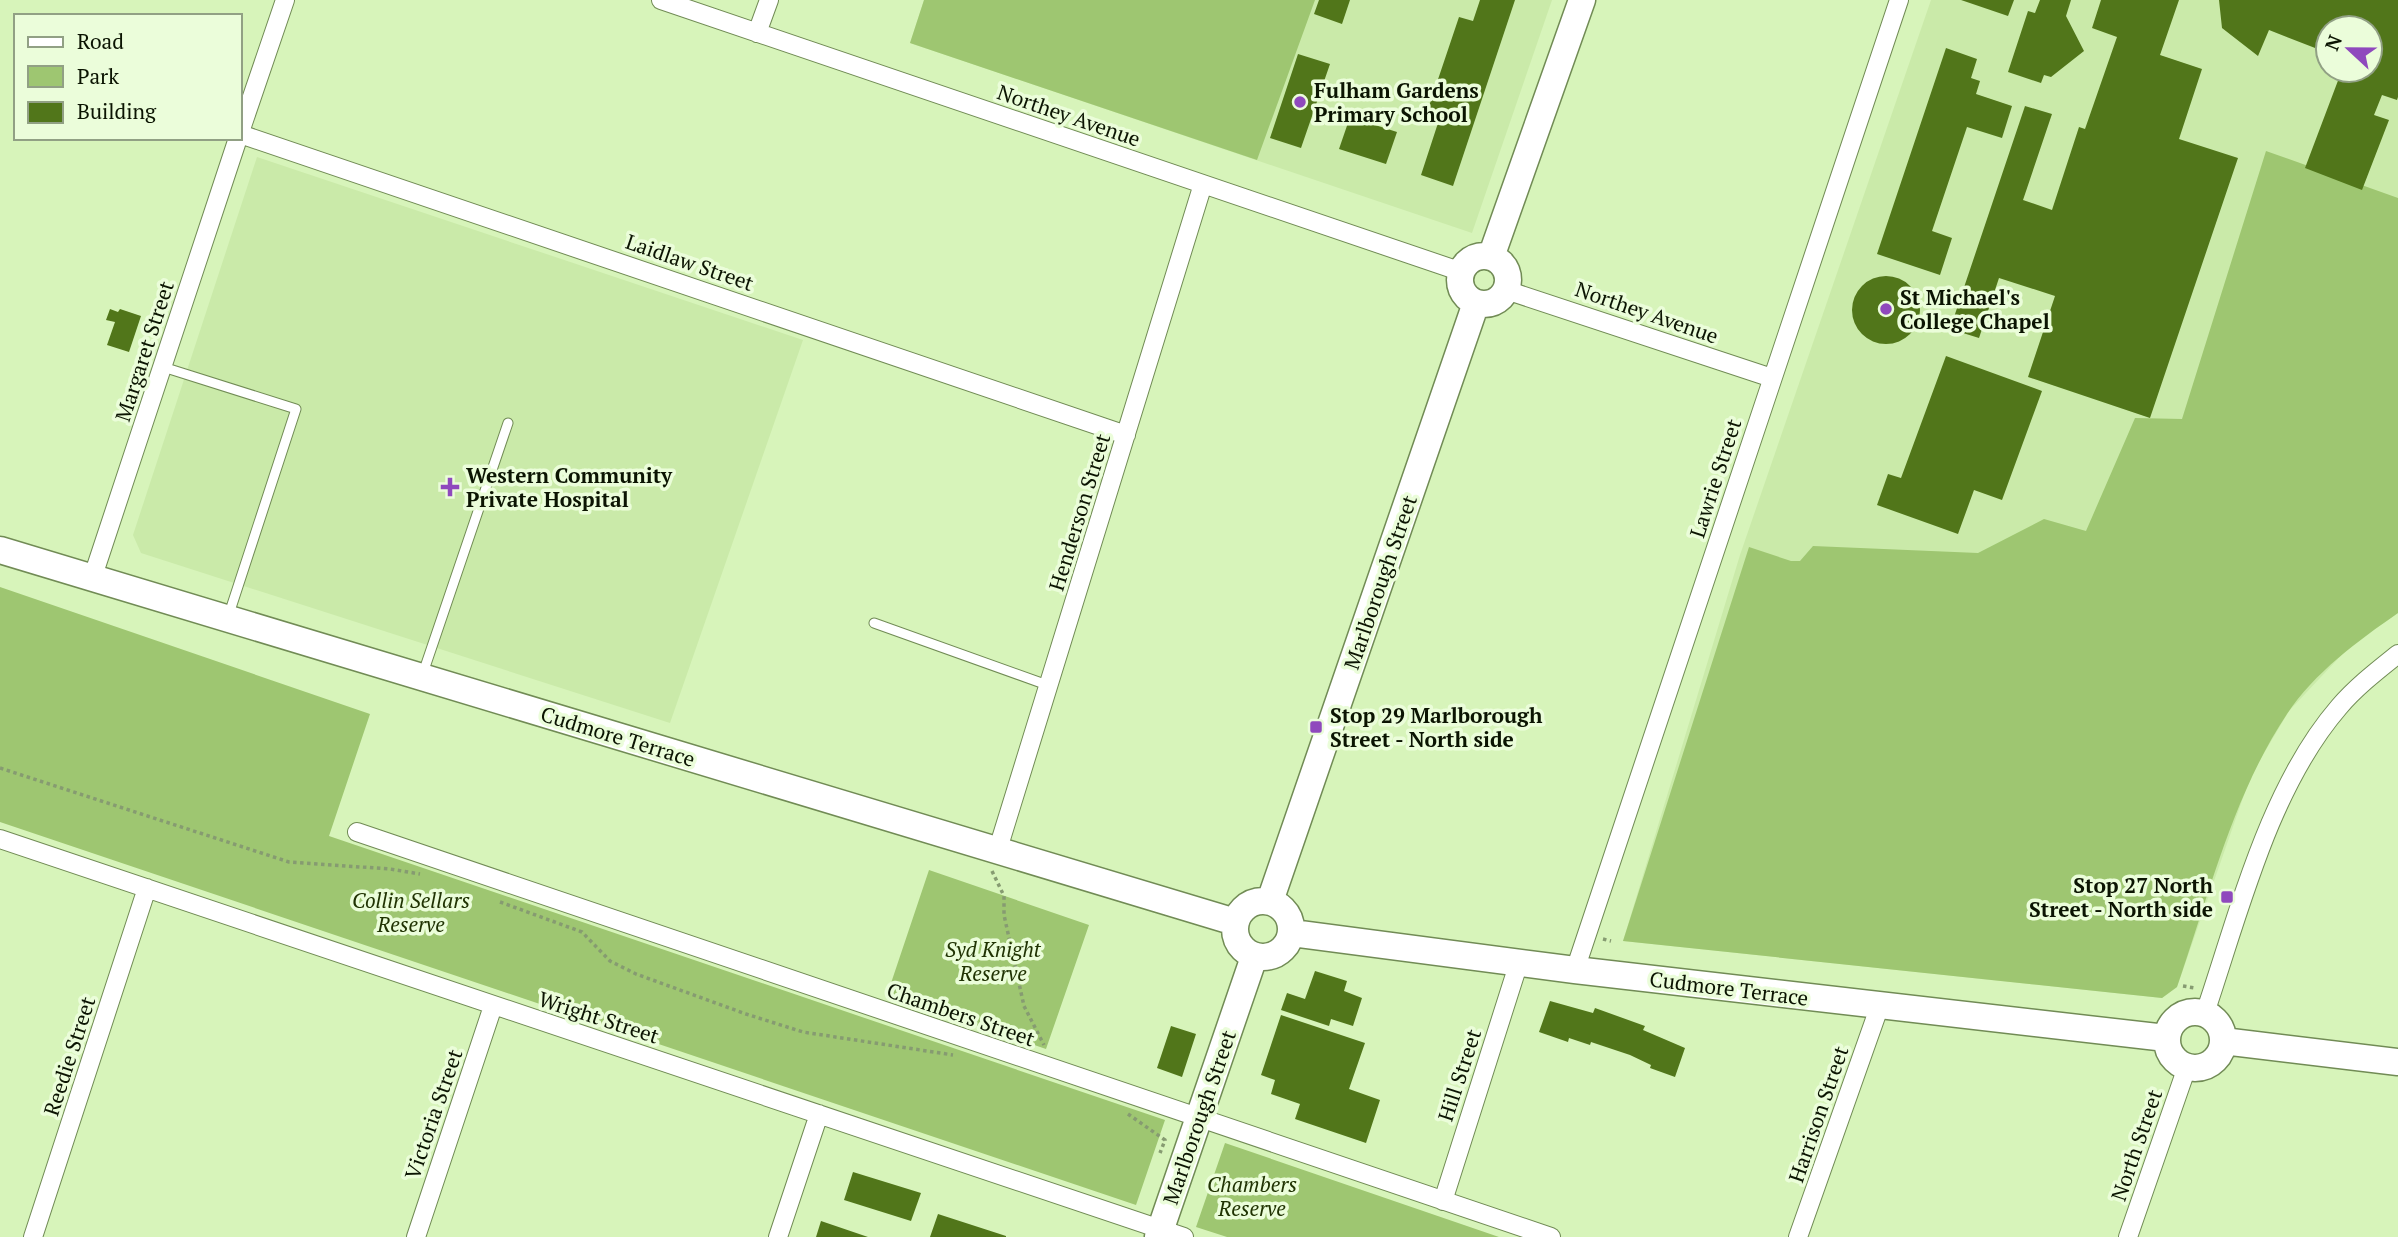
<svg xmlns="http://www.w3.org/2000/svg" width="2398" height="1237" viewBox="0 0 2398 1237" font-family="'PT Serif',serif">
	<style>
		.built { fill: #caeaa9; fill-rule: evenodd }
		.green { fill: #9ec671 }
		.building { fill: #51761a }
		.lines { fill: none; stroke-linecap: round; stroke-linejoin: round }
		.lane-casing { stroke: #718b55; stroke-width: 11 }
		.street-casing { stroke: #718b55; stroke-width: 20 }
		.secondary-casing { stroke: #718b55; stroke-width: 29 }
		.path { stroke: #869b71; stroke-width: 3.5; stroke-dasharray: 3.5 3.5; stroke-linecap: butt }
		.lane { stroke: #fff; stroke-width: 9 }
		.street { stroke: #fff; stroke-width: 18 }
		.secondary { stroke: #fff; stroke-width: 26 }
		.poi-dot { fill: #8f49bd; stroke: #ebfdda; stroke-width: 2.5 }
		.labels { text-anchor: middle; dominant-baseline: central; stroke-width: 7; stroke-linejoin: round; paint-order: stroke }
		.poi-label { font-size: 21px; font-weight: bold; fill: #0b1402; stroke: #ebfdda; text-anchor: start }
		.street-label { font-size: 21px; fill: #0b1402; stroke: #ebfdda }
		.park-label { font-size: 21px; font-style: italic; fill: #203303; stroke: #ebfdda }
	</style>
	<rect width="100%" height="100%" fill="#d7f4ba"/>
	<!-- built -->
	<path class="built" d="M924,0h628l-80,233 -562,-190z
		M1931,0h467v613l-48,33 -61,65 -38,64 -74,212 -15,11 -539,-57 117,-386zM2328,28h42v42h-42z
		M257,157l546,183 -133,383 -529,-170 -8,-18z"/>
	<!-- green -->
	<path class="green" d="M924,0h391l-58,160 -347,-117z
		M2266,151l132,47v415c-39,27 -84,60 -111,101 -54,81 -78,181 -110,273l-15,11 -539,-57 126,-394 42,14h9l13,-15 165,7 66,-34 42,12 49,-113 47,1z
		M0,587l370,127 -41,122 836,284 -29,85 -1136,-383z
		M929,870l160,55 -43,124 -159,-54z
		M1225,1143l274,94h-272l-31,-10z"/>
	<!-- building -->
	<path class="building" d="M1319,0h31l-8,24 -28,-10z
		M1480,0h35l-62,186 -32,-11 17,-52 -13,-5 34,-101 14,4z
		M1961,0h53l-6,16z
		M2040,0h31l-5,16 18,35 -33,26 -7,-2 -3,8 -33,-11 20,-61 7,2z
		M2101,0h78l-19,55 42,14 -23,70 59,19 -88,260 -122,-41 27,-81 -56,-18 -20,60 -29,-9 75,-223 27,8 -29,86 29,10 27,-83 6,2 32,-92 -25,-9z
		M2219,0h179v97l-1,3 -15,-5 -8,20 15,5 -27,70 -57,-22 37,-98h28v-42h-42v25l-59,-23 -11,26 -36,-28z
		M1946,48l31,11 -6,19 9,3 -4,13 36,12 -10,32 -35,-11 -35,104 20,7 -12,37 -63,-21z
		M1298,54l32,10 -29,84 -31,-10z
		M1350,117l47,15 -11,32 -47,-15z
		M1852 310a34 34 0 1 1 68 0a34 34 0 1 1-68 0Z
		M110,309l8,3 2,-3 21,7 -12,36 -22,-7 8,-23 -9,-2z
		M1946,356l96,35 -40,109 -28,-10 -16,44 -81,-29 11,-31 13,4z
		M1315,971l32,10 -3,10 18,7 -9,28 -22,-7 -2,7 -48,-16 6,-17 18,6z
		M1550,1001l43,12 2,-5 50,18 -2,4 42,18 -10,29 -25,-9 1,-3 -21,-10 -39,-13 -1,3 -21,-7 -1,4 -29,-10z
		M1281,1015l84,28 -16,46 31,11 -14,43 -71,-24 5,-15 -29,-10 4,-14 -14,-5z
		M1171,1026l25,8 -14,43 -25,-9z
		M853,1172l68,21 -10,28 -67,-21z
		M938,1214l68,22v1h-76z
		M821,1221l47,16h-52z"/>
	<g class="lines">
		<defs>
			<path id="lane" d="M163,367l133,42 -68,208
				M874,623l176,63
				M422,676l86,-253"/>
			<path id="street" d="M661,0l801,272
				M757,33l12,-33
				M240,132l45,-132
				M240,134l886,301
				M1506,290l266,88
				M92,579l146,-441
				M357,832l1194,405
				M0,839l1184,398
				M997,852l206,-668
				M1575,970l324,-970
				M2205,1013c34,-100 64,-225 134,-306 17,-20 39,-37 59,-53
				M1443,1201l76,-239
				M33,1237l114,-349
				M416,1237l77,-231
				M778,1237l41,-123
				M1798,1237l82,-232
				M2128,1237l59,-170"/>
			<path id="secondary" d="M1460 280a24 24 0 1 1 48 0a24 24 0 1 1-48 0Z
				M1491,257l91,-257
				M0,550l1235,372
				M1235 929a28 28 0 1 1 56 0a28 28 0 1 1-56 0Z
				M1270,901l206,-598
				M1292,933l283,37 591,68
				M2167 1040a28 28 0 1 1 56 0a28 28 0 1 1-56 0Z
				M2223,1041l175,21
				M1158,1237l96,-280"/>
		</defs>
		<!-- lane casing -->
		<use href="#lane" class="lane-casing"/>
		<!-- street casing -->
		<use href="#street" class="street-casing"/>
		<!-- secondary casing -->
		<use href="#secondary" class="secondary-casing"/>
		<!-- path -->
		<path class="path" d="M0,768l289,94 101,7 30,5
			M992,871l12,25v19l20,91 20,39
			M500,902l82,30 28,29 26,13 110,40 57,18 150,23
			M1603,939l8,2
			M2183,986l12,2
			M1128,1114l37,26 -5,13"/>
		<!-- lane -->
		<use href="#lane" class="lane"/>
		<!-- street -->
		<use href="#street" class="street"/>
		<!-- secondary -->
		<use href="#secondary" class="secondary"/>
	</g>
	<!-- markers -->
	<g class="poi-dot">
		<circle cx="1300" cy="102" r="7"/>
		<circle cx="1886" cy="309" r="7"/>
		<path d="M446.5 476.5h7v7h7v7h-7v7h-7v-7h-7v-7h7z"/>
		<rect x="1309" y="720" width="14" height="14" rx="3.5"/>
		<rect x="2220" y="890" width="14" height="14" rx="3.5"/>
	</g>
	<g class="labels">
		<!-- poi labels -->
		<g class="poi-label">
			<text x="1314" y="90">Fulham Gardens<tspan x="1314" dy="24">Primary School</tspan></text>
			<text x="1900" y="297">St Michael's<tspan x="1900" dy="24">College Chapel</tspan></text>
			<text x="466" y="475">Western Community<tspan x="466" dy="24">Private Hospital</tspan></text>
			<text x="1330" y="715">Stop 29 Marlborough<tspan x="1330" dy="24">Street - North side</tspan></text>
			<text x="2213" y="885" text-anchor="end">Stop 27 North<tspan x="2213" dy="24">Street - North side</tspan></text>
		</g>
		<!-- street labels -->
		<g class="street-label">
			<text transform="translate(1069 115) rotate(19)">Northey Avenue</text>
			<text transform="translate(690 262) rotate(19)">Laidlaw Street</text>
			<text transform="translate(1647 312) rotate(19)">Northey Avenue</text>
			<text transform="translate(144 351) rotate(-72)">Margaret Street</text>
			<text transform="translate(1715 478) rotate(-72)">Lawrie Street</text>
			<text transform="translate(1079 512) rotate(-73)">Henderson Street</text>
			<text transform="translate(1380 582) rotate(-71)">Marlborough Street</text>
			<text transform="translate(618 736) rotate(17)">Cudmore Terrace</text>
			<text transform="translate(1729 988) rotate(7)">Cudmore Terrace</text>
			<text transform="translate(961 1014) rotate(19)">Chambers Street</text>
			<text transform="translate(599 1017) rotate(18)">Wright Street</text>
			<text transform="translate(69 1056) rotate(-72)">Reedie Street</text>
			<text transform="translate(1459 1075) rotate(-72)">Hill Street</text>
			<text transform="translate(433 1114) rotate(-71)">Victoria Street</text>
			<text transform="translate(1818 1114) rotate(-71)">Harrison Street</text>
			<text transform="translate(1199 1117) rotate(-71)">Marlborough Street</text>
			<text transform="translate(2136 1145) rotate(-71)">North Street</text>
		</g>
		<!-- park labels -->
		<g class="park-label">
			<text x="411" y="900">Collin Sellars<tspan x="411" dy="24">Reserve</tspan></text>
			<text x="993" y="949">Syd Knight<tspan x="993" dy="24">Reserve</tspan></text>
			<text x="1252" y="1184">Chambers<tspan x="1252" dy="24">Reserve</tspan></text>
		</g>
	</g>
	<!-- legend -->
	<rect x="14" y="14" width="228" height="126" fill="#ebfdda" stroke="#91a084" stroke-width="2"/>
	<rect x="28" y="37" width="35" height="10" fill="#ffffff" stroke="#91a084" stroke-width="2"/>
	<text x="77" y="49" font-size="21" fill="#0b1402">Road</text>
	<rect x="28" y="66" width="35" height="21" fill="#9ec671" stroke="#91a084" stroke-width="2"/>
	<text x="77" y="84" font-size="21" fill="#0b1402">Park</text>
	<rect x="28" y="102" width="35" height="21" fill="#51761a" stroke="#91a084" stroke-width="2"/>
	<text x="77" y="119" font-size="21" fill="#0b1402">Building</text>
	<!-- north arrow -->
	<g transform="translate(2349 49) rotate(292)"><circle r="33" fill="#ebfdda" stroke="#91a084" stroke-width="2"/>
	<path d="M0-5L12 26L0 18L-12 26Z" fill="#8f49bd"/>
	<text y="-10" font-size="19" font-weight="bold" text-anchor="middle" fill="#0b1402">N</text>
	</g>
</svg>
